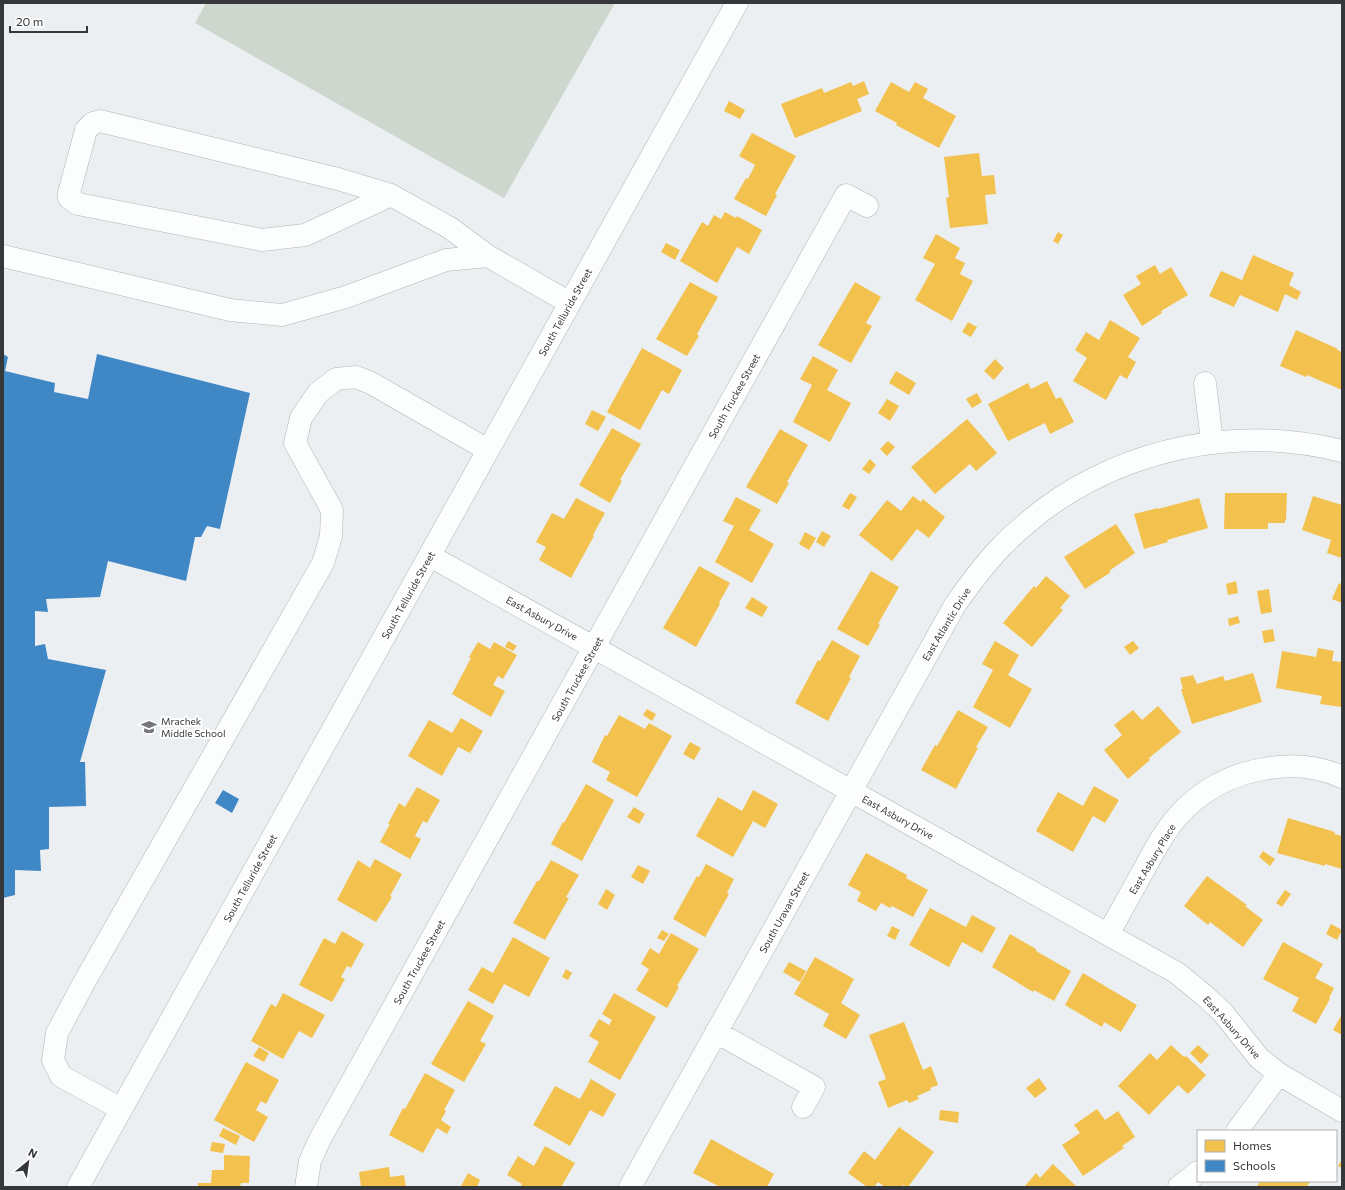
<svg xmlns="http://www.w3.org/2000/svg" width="1345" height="1190" viewBox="0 0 1345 1190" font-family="Commissioner,sans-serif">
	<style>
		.green { fill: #ced7ce }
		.homes { fill: #f2c14e }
		.schools { fill: #3f88c5 }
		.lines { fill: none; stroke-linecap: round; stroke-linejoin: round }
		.minor-casing { stroke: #b2b4b6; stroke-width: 23 }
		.minor { stroke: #fcfdfd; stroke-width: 22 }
		.labels { text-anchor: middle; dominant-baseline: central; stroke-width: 4; stroke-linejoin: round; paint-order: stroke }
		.street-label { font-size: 10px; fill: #36373a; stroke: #fff }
		.poi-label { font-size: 10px; fill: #36373a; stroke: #fff; text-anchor: start }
	</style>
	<rect width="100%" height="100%" fill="#eceff2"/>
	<!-- green -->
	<path class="green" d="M206,3h409l-111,195 -309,-175z"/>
	<!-- homes -->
	<path class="homes" d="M864,81l5,13 -12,5 5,12 -67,27 -14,-34 41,-16 2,5 27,-11 2,4z
		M891,82l18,10 6,-10 13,7 -5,9 33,18 -17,32 -43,-23 1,-2 -22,-12z
		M729,101l16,9 -5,9 -16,-8z
		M752,133l44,23 -21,38 2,1 -11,21 -32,-17 12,-21 2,1 7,-14 -16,-9z
		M979,153l3,23 12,-1 2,19 -11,1 3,29 -38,4 -4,-30 3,-1 -5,-40z
		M725,212l11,6 1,-2 25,14 -13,24 -12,-7 -20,36 -37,-22 22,-39 6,4 6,-11 7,4z
		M1058,232l5,3 -5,9 -5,-3z
		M936,234l24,14 -5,10 10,5 -5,11 13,7 -21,40 -37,-21 20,-36 -12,-6z
		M666,243l14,7 -5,10 -14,-8z
		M1253,255l41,18 -5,12 12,7 -4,8 -12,-6 -7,18 -38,-17 -6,12 -25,-11 12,-25 21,9z
		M1155,265l5,9 11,-7 17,28 -27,16 1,2 -20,13 -19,-31 18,-11 -5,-8z
		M690,282l28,15 -21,37 2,2 -12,20 -31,-17z
		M855,282l26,15 -15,26 6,3 -21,37 -33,-18z
		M1110,320l30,18 -12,19 8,5 -9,17 -7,-4 -14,25 -33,-19 14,-23 -12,-8 11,-18 13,8z
		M968,322l9,5 -6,10 -9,-5z
		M1296,330l42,19 -1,1 5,2v38l-35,-15 -1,2 -26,-11z
		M642,348l40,22 -13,24 -7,-4 -22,40 -33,-18z
		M813,356l25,14 -11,20 24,13 -21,39 -37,-20 19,-37 -12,-6z
		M995,359l9,9 -10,12 -10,-9z
		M896,371l20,12 -7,12 -20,-12z
		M1047,381l9,18 5,-2 13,25 -24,12 -5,-11 -37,18 -20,-37 40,-21 3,6z
		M977,393l5,9 -10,6 -6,-9z
		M887,399l12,7 -9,15 -12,-8z
		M592,410l14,7 -8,14 -13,-7z
		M967,419l30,34 -21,18 -6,-7 -35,30 -24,-27z
		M612,428l29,16 -21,36 2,1 -12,22 -31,-18z
		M780,429l28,16 -21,37 2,1 -12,21 -31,-17z
		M888,441l7,6 -8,9 -7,-7z
		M870,459l6,6 -7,9 -7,-5z
		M850,493l7,4 -8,13 -7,-4z
		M1225,493h62l-1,27h-1v3h-17v6h-44z
		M913,496l8,6 2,-3 22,18 -16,21 -12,-9 -25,32 -33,-26 28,-35 14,11z
		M1313,496l29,9v53l-15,-5 4,-13 -29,-10z
		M736,497l25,13 -12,20 25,14 -22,39 -37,-21 19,-36 -11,-5z
		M576,498l29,15 -12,22 1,1 -23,42 -32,-18 7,-13 -10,-5 16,-29 12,6z
		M1199,498l9,30 -41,12 1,2 -24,7 -10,-35 24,-6v1z
		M1116,524l19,29 -26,18 2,1 -26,17 -21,-32z
		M822,531l9,5 -7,11 -8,-5z
		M805,532l11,6 -7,12 -10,-6z
		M699,566l31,17 -11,20 1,1 -24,43 -33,-19z
		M871,571l28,16 -21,37 2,1 -12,21 -31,-17z
		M1046,576l24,20 -10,12 3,2 -31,37 -29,-24 31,-37 2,2z
		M1236,581l2,12 -10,2 -2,-11z
		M1339,583l3,2v18l-10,-4z
		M1269,589l3,23 -11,2 -4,-23z
		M752,597l16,10 -6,10 -17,-9z
		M1238,616l2,7 -11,3 -1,-7z
		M1273,629l2,12 -11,2 -2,-12z
		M832,640l28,16 -11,21 2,1 -23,43 -33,-18 23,-43 2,1z
		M508,641l9,5 -4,5 -8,-4z
		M995,641l24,14 -11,20 24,14 -22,39 -37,-21 20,-37 -11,-6z
		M1133,641l6,7 -9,7 -6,-8z
		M478,642l12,7 4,-7 23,13 -14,24 -5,-3 -5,9 12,6 -14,26 -39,-23 19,-36 -2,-1z
		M1318,648l16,3 -2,10 10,1v45l-22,-3 2,-8 -46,-8 6,-37 34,6z
		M1253,673l9,29 -70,22 -11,-35h2l-3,-11 13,-3 4,9 26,-8 2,5z
		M1158,706l23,26 -32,26 1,2 -22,19 -24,-29 18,-15 -8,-10 19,-15 9,10z
		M647,709l9,5 -4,7 -9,-6z
		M958,710l30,17 -12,20 2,1 -22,41 -35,-19 14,-25 2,1z
		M619,715l26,14 4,-6 23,13 -35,61 -31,-17 4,-8 -18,-10 13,-27 2,1z
		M461,718l22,13 -13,22 -12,-6 -16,29 -34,-20 21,-36 23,13z
		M690,742l11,6 -7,12 -11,-6z
		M586,784l28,16 -32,61 -31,-17 12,-22 1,1z
		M1094,786l25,14 -14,23 -12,-7 -20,36 -37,-21 22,-39 25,14z
		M417,787l23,13 -13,23 -4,-2 -8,15 6,3 -11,20 -30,-17 10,-18h-2l11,-21 6,4z
		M753,790l25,14 -13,24 -12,-7 -20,36 -37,-21 22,-39 24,14z
		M634,807l11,7 -6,10 -12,-7z
		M1288,818l47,14 -1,2 8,2v33l-17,-5v2l-48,-13z
		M1263,851l12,8 -5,7 -11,-9z
		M866,853l41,22 -1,3 22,12 -15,27 -21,-11 -2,2 -9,-5 -5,8 -19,-10 4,-9 -13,-7z
		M375,859l27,15 -12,22 2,1 -16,25 -39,-22 21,-40 12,8z
		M551,860l28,15 -13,22 3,1 -24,42 -32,-17 24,-42h2z
		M706,864l28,15 -7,14 2,1 -24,43 -32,-18 24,-43 2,1z
		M638,865l12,6 -7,13 -12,-7z
		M1207,876l40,29 -2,1 18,14 -20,27 -33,-25 -2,3 -24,-19z
		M606,889l9,6 -8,15 -9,-6z
		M1285,890l6,4 -9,13 -6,-4z
		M930,908l36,19 6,-12 24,13 -14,25 -20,-11 -13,25 -40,-22z
		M1331,924l11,6 -5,10 -11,-6z
		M892,926l8,4 -5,10 -8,-4z
		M662,930l7,4 -5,7 -7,-3z
		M342,931l22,13 -13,24 -4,-2 -6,11 4,2 -13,23 -33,-17 25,-47 11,6z
		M671,933l28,16 -22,37 2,1 -12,21 -31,-18 13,-21 -8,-5 9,-16 9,6z
		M1010,934l26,15v2l35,20 -17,30 -20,-11 -1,2 -41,-25z
		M513,937l37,21 -21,39 -25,-13 -11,20 -25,-14 14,-23 11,6z
		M1283,942l40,22 -8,14 19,10 -5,10 1,1 -14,25 -24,-13 7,-13 -36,-19z
		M815,957l39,22 -13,24 19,12 -14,24 -23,-13 6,-12 -35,-20z
		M789,962l17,9 -6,11 -17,-10z
		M566,969l6,4 -4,7 -6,-3z
		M1083,973l54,32 -16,27 -17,-10 -2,5 -37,-22z
		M283,993l42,22 -13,23 -13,-7 -16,28 -32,-18 20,-37 5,3z
		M614,993l42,24 -36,63 -32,-18 11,-20 -10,-6 10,-17 10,6 3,-5 -10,-6z
		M468,1001l26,15 -14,25 6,3 -22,38 -33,-18z
		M1342,1014v21l-9,-5z
		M904,1022l19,48 8,-4 7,19 -8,3 1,2 -14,6 2,3 -10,4 -2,-3 -19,8 -10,-26 8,-3 -17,-44z
		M1171,1045l13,12 2,-1 20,19 -18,19 -10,-9 -29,30 -31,-29 32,-33 7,7z
		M1198,1045l11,10 -8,9 -11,-11z
		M259,1047l10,6 -5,9 -11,-6z
		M246,1062l33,18 -13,24 -5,-3 -5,9 12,7 -14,25 -40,-22z
		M425,1073l30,17 -11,20 2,1 -5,9 10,7 -4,7 -10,-6 -14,25 -34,-18 14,-27 2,1z
		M1039,1078l8,11 -12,9 -9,-10z
		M591,1079l25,15 -13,23 -13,-7 -20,36 -37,-21 22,-39 25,13z
		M1097,1109l8,11 13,-9 17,26 -13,9 2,2 -41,28 -21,-31 18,-12 -6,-8z
		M940,1110l19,2 -1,11 -19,-3z
		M899,1127l35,25 -26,35 -5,-2 -2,2h-16l-7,-5 -4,5h-7l-19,-14 16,-22 11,9z
		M223,1128l17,8 -4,9 -17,-9z
		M711,1139l63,35 -7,13h-47l-27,-14z
		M212,1142l13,2 -2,9 -13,-2z
		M545,1146l30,17 -14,24h-41l2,-3 -15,-9 11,-19 16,10z
		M224,1155l26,1 -1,27h-8l-1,4h-42v-4h13l1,-13h12z
		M1342,1159v9l-4,-2z
		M1053,1164l23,22 -2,1h-50l12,-14 4,5z
		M389,1167l1,10 14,-2 2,12h-45l-2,-15z
		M468,1173l12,7 -3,7 -16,-1z
		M1261,1181h50l-5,6h-50z"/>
	<!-- schools -->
	<path class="schools" d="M3,354l5,3 -3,14 50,12 -1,9 34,7 9,-45 153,39 -30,136 -13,-3 -6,11h-6l-9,44 -78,-20 -8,36 -54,2 2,13 -13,-1v35l10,-2 3,15 58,11 -26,92h5l1,44 -37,1v42l-9,1 1,21 -26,-1v25l-12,3z
		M223,790l16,9 -7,14 -17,-10z"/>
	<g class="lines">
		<defs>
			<path id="minor" d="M391,195l-86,40 -43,5 -184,-36 -9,-6v-5l17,-63 7,-7 7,-2 238,58 53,16 59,33 38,28 82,47
				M3,256l227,54 52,5 64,-18 100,-37 42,-4
				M1205,383l7,59
				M430,556l747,417 28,23 18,17 36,45 20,16 63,37
				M1108,934c12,-21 23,-41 34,-61 11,-20 21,-40 36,-57 22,-25 53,-42 86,-47 26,-5 54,-3 78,8
				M716,1032l98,55 -11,20
				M121,1109l-60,-33 -8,-16 4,-27 29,-54 237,-416 8,-27 1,-26 -37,-67 6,-25 17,-25 18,-14 20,-2 15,6 117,67
				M1237,1131l42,-57
				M78,1187l659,-1184
				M306,1187l4,-26 10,-22 526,-944 21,11
				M630,1187l325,-582c14,-20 28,-39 45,-57 13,-14 28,-26 43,-38 85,-63 196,-85 299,-59
				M1179,1187l19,-15"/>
		</defs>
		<!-- minor casing -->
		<use href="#minor" class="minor-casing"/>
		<!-- minor -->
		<use href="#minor" class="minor"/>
	</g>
	<!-- icons -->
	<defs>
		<symbol id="school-bare" viewBox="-9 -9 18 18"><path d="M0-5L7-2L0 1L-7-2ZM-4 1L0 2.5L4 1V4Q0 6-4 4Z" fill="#76777a" stroke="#fff" stroke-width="2.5" paint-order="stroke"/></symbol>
	</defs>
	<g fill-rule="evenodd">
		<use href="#school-bare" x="138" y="716" width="22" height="22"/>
	</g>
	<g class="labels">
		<!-- street labels -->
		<g class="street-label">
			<text transform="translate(565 312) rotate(-61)">South Telluride Street</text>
			<text transform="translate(734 396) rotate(-61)">South Truckee Street</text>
			<text transform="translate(408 595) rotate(-61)">South Telluride Street</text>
			<text transform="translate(542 618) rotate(29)">East Asbury Drive</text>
			<text transform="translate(946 624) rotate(-59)">East Atlantic Drive</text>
			<text transform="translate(577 679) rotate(-61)">South Truckee Street</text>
			<text transform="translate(898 817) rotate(29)">East Asbury Drive</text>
			<text transform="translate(1152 859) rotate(-59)">East Asbury Place</text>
			<text transform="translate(250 878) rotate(-61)">South Telluride Street</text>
			<text transform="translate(784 912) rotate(-61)">South Uravan Street</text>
			<text transform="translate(419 962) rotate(-61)">South Truckee Street</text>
			<text transform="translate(1232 1027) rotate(48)">East Asbury Drive</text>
		</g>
		<!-- poi labels -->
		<g class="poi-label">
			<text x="161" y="721">Mrachek<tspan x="161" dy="12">Middle School</tspan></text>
		</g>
	</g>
	<!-- border -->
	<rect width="1345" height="1190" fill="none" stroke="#36373a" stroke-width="8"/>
	<!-- legend -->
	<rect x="1197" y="1130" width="140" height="52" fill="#ffffff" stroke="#afafb0"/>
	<rect x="1205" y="1140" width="20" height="12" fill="#f2c14e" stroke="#afafb0"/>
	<text x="1233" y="1150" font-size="12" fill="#36373a">Homes</text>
	<rect x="1205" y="1160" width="20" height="12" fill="#3f88c5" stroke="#afafb0"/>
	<text x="1233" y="1170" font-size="12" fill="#36373a">Schools</text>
	<!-- north arrow -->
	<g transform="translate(28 1162) rotate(29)" stroke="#ffffff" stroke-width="3" paint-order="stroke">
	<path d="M0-3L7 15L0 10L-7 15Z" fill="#36373a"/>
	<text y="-6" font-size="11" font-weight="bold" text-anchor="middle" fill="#36373a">N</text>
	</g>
	<!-- scale -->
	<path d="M10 26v6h77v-6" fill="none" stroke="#36373a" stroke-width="2"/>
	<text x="16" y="26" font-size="12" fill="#36373a" stroke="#ffffff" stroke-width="3" paint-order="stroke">20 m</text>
</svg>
